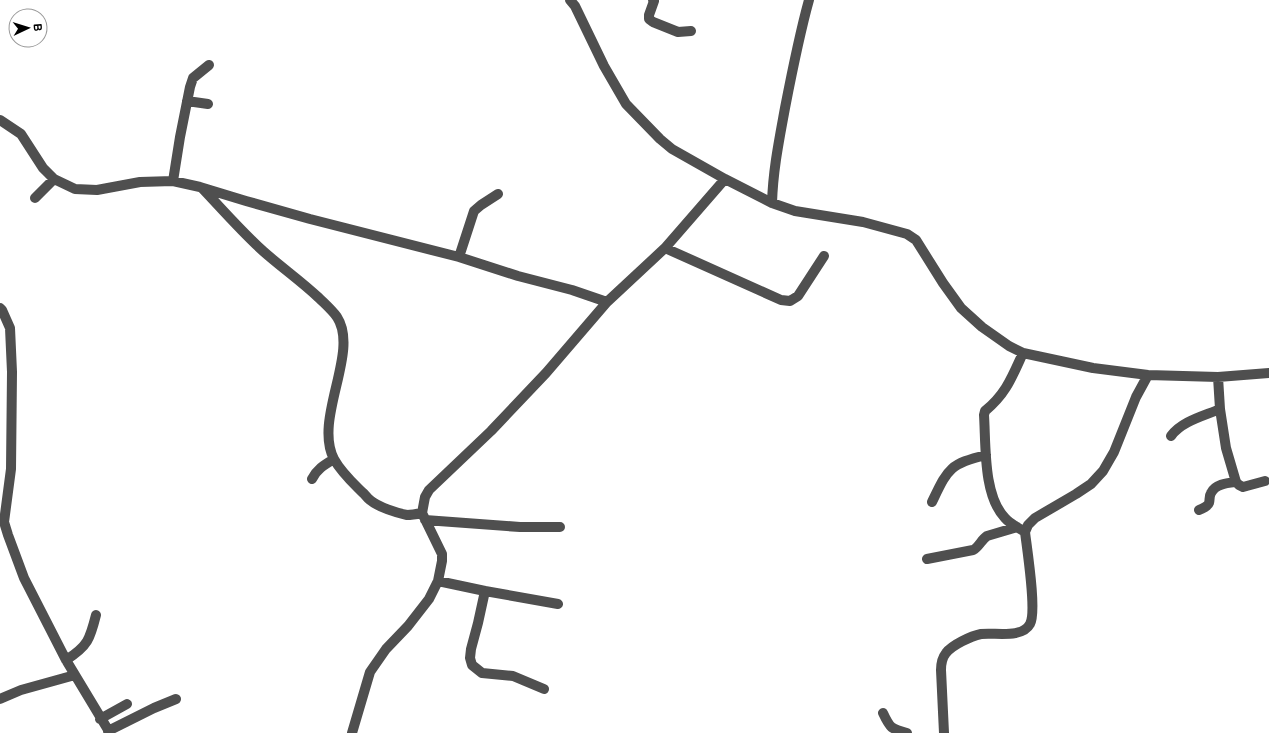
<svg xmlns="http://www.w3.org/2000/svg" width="1269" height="733" viewBox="0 0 1269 733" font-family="'Varela Round',sans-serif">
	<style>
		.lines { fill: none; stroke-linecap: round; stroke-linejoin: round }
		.minor { stroke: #4f4f4f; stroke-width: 10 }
	</style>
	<rect width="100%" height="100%" fill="#fff"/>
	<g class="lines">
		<!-- minor -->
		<path class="minor" d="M570,0l5,6 29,60 22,38 34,35 12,10 53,30 47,24 23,8 68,11 44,12 9,6 27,43 18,25 21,19 27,19 14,7 70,15 55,7 70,2 51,-4
			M653,0l1,1 -5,14v4l4,3 25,10 13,-1
			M187,101l21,3
			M0,120l21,14 22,34 11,11 21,10 22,1 43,-8 33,-1 27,6 46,14 64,18 149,38 59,19 54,14 35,12
			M173,181l7,-44 10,-50 3,-9 16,-13
			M202,188c20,21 39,43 61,63 18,16 38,30 56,47 6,6 13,12 18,19 23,35 -24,102 -3,142 7,13 18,23 28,33 3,2 5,6 8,8 8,7 27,13 37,15 4,0 10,-1 15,-2
			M35,198l19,-19
			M772,203c1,-33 7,-62 13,-95 7,-36 14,-72 24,-108
			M665,248l116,52 9,1 8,-5 26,-40
			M459,257l15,-46 7,-6 17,-11
			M0,308l2,2 8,18 2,44 -1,97 -7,53
			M1023,353c-11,24 -17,41 -38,58l-1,4c2,30 -1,80 21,103 5,6 14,10 20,14
			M1218,377l2,32 6,39 10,34 3,3 4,2 22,-6
			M1171,436c11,-15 33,-20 49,-27
			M312,479c5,-10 12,-14 22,-20
			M932,502c16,-33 17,-38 54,-47
			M1199,510c3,-1 9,-4 10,-7 1,-3 0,-7 2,-10 4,-9 16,-10 25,-11
			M0,520l4,2 4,13 16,43 42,82 44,73
			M425,520l95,7h40
			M927,559l46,-9c6,-3 8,-10 14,-14l30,-9
			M438,581l47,10 73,13
			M485,591l-7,32 -7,26 -1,9 2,7 10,8 31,3 31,13
			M66,660c22,-14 24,-21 30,-45
			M0,699l21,-9 54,-15
			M883,713c7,15 8,16 24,20
			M100,719l27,-15
			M108,731l46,-23 22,-9
			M352,733l18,-61 16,-23 22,-23 21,-27 9,-18 4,-20v-7l-20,-41 3,-16 4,-7 62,-59 55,-58 61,-71 58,-54 60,-69
			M944,733l-3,-63c0,-6 1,-12 5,-17 6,-8 25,-17 35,-19 13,-2 41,5 49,-10 7,-12 -3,-75 -5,-92l3,-7 7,-7 41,-24 15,-10 12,-13 11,-19 22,-55 12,-22"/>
	</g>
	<!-- north arrow -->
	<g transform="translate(28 28) rotate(86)"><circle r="19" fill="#ffffff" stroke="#999999"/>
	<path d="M0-3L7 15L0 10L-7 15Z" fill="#000000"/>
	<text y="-6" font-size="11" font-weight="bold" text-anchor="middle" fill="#000000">B</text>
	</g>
</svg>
